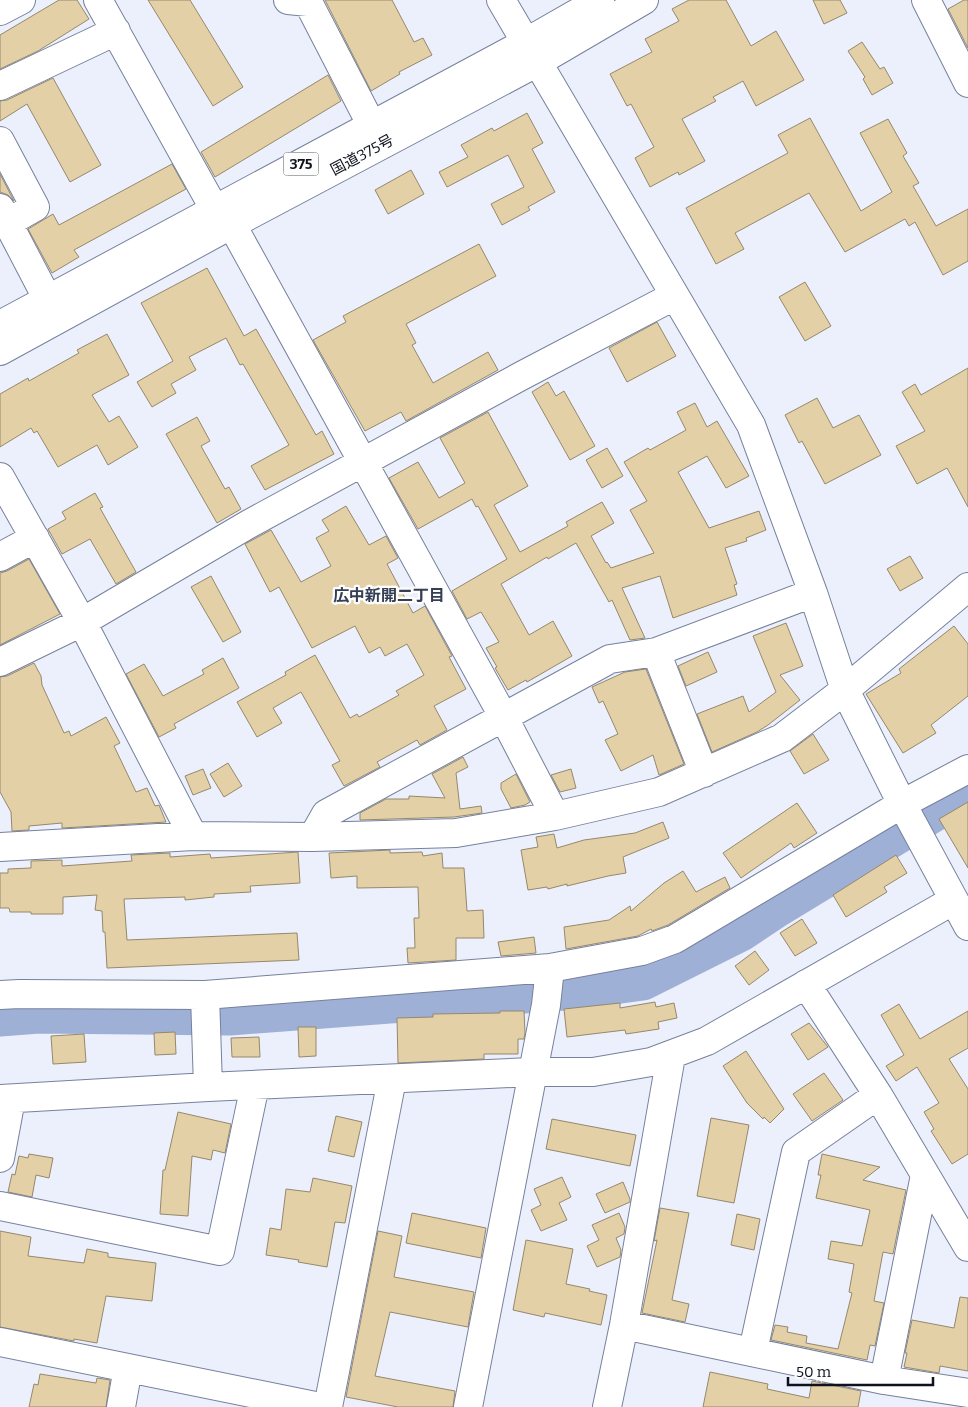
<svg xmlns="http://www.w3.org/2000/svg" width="968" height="1407" viewBox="0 0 968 1407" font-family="Bitter,'Noto Sans JP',serif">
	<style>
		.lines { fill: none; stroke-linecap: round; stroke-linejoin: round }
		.river { stroke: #9fb0d7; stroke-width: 35 }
		.building { fill: #e4d0a6; stroke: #95886c }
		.minor-casing { stroke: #76819c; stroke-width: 30 }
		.highway-casing { stroke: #76819c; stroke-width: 30 }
		.minor { stroke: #fff; stroke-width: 28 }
		.highway { stroke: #fff; stroke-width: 28 }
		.labels { text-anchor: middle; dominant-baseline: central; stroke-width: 4.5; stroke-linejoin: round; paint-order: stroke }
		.shield { fill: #fdfdfd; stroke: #565860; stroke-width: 1 }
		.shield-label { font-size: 14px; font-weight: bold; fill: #0e121c }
		.street-label { font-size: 15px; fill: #0e121c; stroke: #fdfdfd }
		.neighbourhood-label { font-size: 16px; font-weight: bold; fill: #343e55; stroke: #fdfdfd }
	</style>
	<rect width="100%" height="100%" fill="#ebf0fc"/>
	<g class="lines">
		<!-- river -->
		<path class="river" d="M0,1019l39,-3 191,2 348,-26 65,-9 100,-50 36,-24 189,-115"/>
	</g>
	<!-- building -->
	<path class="building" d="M59,0h18l12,19 -51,32 -38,18v-34z
		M148,0h42l53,87 -30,19z
		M325,0h67l22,42 9,-4 9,17 -33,17 1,2 -29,17z
		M689,0h37l25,46 25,-15 28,49 -48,26 -13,-25 -30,16 3,4 -34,18 23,42 -26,14 -1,-3 -28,15 -15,-29 19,-11 -23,-43 -4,2 -17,-32 42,-22 -7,-13 34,-18 -7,-12z
		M813,0h27l7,13 -23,11z
		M964,0h4v48l-20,-39z
		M862,42l18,27 4,-2 9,16 -21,12 -9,-16 2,-2 -17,-26z
		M328,75l13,26 -126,76 -14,-25z
		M53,78l48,87 -31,17 -43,-78 -27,17v-20l7,-1z
		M527,113l16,30 -11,6 23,43 -27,15 2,3 -28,15 -11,-21 33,-17 -16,-32 -61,32 -8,-15 29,-15 -7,-12 31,-17 2,3z
		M810,118l51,93 31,-19 -32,-59 28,-14 19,34 -4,3 16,27 -6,3 23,40 32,-17v52l-25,14 -28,-53 -6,4 -4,-7 -60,33 -36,-59 -74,40 9,16 -28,15 -30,-56 102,-55 -10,-18z
		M172,164l14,25 -112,61 5,7 -27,16 -24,-44 25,-15 6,11z
		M411,170l13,24 -36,20 -13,-24z
		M0,174l14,27 -6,-6 -8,-3z
		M479,244l17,32 -90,48 10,19 -4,2 21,38 55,-31 10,18 -92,51 -5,-9 -36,19 -52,-91 33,-18 -3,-6z
		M207,268l37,68 12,-7 60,106 6,-4 12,23 -69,36 -14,-24 38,-21 -46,-81 -3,1 -14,-27 -37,19 7,13 -25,14 5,9 -24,14 -15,-25 36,-21 -32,-58z
		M805,282l26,44 -26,15 -26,-44z
		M657,322l19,34 -49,26 -18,-34z
		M107,334l22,41 -37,20 17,27 10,-6 19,31 -30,18 -11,-20 -39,22 -21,-36 -3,2 -3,-5 -31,19v-53l28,-16 1,3 50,-28 -2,-3z
		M968,368v139l-21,-39 -30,16 -21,-38 29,-15 -23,-39 13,-8 6,11z
		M548,382l8,14 8,-5 31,55 -25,14 -38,-68z
		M817,398l16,30 26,-13 22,40 -56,29 -23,-43 -3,2 -14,-28z
		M695,403l12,24 10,-6 32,55 -23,12 -19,-32 -29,16 31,56 50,-17 7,19 -20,8 1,3 -22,7 12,36 -3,1 3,10 -64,23 -13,-42 -38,12 23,50 -15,2 -18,-40 -3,2 -33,-59 -28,16 -1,-2 -46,27 28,51 24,-14 19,35 -45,26 -1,-2 -18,10 -13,-22 2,-1 -11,-19 13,-6 -18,-30 -14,7 -15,-28 55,-32 -29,-53 -2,1 -4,-8 -54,30 -29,-51 29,-16 21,36 26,-15 -25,-45 48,-26 40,74 -34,19 26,47 48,-26 -2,-4 36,-20 12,21 -23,13 15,27 1,-1 4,6 43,-15 -24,-43 17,-9 -23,-39 24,-14 2,2 36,-20 -9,-18z
		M197,417l13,24 -9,5 24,43 4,-2 12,22 -24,14 -51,-89z
		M607,448l16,28 -21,12 -16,-28z
		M95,493l8,14 -3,1 36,64 -20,12 -26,-45 -28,15 -14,-25 18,-10 -4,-7z
		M346,506l23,39 17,-9 12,22 -11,6 26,49 12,-7 27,50 -3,1 17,32 -32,17 13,24 -27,15 -3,-5 -40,22 3,5 -36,19 -12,-21 8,-4 -39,-69 -28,16 9,15 -25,14 -20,-35 49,-27 -1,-3 30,-17 35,63 7,-4 2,3 40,-22 -3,-4 28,-16 -17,-31 -22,12 -5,-9 -11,6 -14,-27 -43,22 -33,-61 -9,5 -25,-48 26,-14 30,52 30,-16 -15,-28 13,-7 -7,-11z
		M910,556l13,22 -23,13 -13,-22z
		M29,559l31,55 -60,31v-72l7,-2z
		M211,576l30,56 -18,10 -32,-55z
		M786,623l17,43 -23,9 20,25 -32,25 -11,7 -45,20 -15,-38 46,-18 6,16 27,-20 -23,-56z
		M954,626l14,18v52l-37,29 5,8 -33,20 -37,-59 35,-21 -2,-4z
		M708,652l9,20 -31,14 -8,-20z
		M223,658l16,30 -65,36 2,4 -17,9 -33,-63 18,-10 19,32 41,-22 -2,-4z
		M34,663l7,13 1,9 22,48 5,-2 2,5 35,-19 14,26 -6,3 22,46 11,-4 8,18 4,-1 7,17 -104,6v-5l-33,3v4l-17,1 -1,-19 -11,-20v-115l7,-1z
		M646,669l38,95 -25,11 -6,-20 -32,16 -16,-31 13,-6 -15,-33 -4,2 -7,-16 33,-15z
		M813,734l16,26 -25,14 -14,-23z
		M463,757l5,10 -12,6 4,36 21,-3 1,7 -28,4 -94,3v-7l26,-14h23v-3l36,2 -13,-24z
		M228,763l14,23 -18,11 -14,-23z
		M203,769l8,19 -18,7 -8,-19z
		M571,769l5,19 -16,4 -9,-17z
		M516,774l14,28 -5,3 -14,3 -10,-19v-6z
		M968,802v66l-29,-49z
		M797,803l20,30 -23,15 -3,-5 -50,35 -18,-25z
		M663,822l6,16 -46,19 3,16 -18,3 -41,10v-2l-19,5 -1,-2 -19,3 -7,-40 17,-3 -2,-10 18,-3 3,14 27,-8 51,-7z
		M390,850v3l32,-1 1,4 19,-3 1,15h21l3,43 16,-1 1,28h-28v22l-48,3 -1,-15h8l-1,-30h5l-1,-31 -61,1v-12l-26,2 -2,-25z
		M298,852l2,31 -50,3 1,6 -37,2v3l-29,3v-3l-61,2 3,41 170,-7 2,27 -192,8 -2,-36h-2l-1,-21 -7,-1 2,-15 -34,2v17h-32v-2h-21l-1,-4h-9v-35h8v-4l23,-1v-7l31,-1v6l70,-5 -1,-6 39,-2v4l40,-3 1,4z
		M896,855l11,18 -23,14 3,5 -41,25 -13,-22z
		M683,871l13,21 29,-15 5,11 -62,37 -16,6 -1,-2 -13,7 -72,13 -2,-22 45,-7 21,-14 1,5 33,-28z
		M802,919l15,24 -22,13 -15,-23z
		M534,937l2,16 -35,3 -3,-14z
		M755,951l14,19 -20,15 -14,-19z
		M655,1002l1,5 18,-4 3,15 -19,4 1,7 -33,5 -1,-4 -58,7 -3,-28 56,-6v5z
		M899,1004l21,35 48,-28v37l-19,11 19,30v65l-16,10 -21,-33 3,-2 -10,-17 15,-9 -22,-36 -21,14 -10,-15 18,-11 -23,-40z
		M500,1011h24l1,22 -1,6h-6v15h-34v5l-86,4 -1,-45 36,-1v-3l67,-1z
		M809,1023l19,24 -20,13 -17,-26z
		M298,1027h18v29l-17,1z
		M175,1032l1,22 -21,1 -1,-22z
		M84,1034l2,28 -33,2 -2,-28z
		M259,1037l1,20h-28l-1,-19z
		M746,1051l38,58 -14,14 -6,-6 -1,2 -16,-16 -24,-37z
		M824,1073l19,27 -31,21 -19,-27z
		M178,1112l53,12 -6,29 -12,-3 -2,10 -19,-4 -4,60 -28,-2 3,-44h2z
		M336,1116l26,6 -8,35 -26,-6z
		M711,1118l38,7 -15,78 -37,-7z
		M552,1119l84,16 -6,31 -84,-17z
		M29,1154l24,4 -4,20 -13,-3 -4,22 -24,-5 4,-18 3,1 4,-19 9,2z
		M822,1154l58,13 -17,13 43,10 -13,64 -10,-2 -9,49 10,2 -9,43 -5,-1 -3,15 -96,-20 4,-15 13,2 -1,5 20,4 -1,7 32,6 14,-56 -3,-1 5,-28 -26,-5 3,-18 31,5 8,-36 -54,-12 5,-23h-3z
		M562,1177l9,20 -12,6 8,17 -26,11 -10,-21 10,-5 -7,-16z
		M313,1178l39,8 -7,37 -10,-1 -8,45 -29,-5 1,-2 -33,-5 4,-27 11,2 5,-41 24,3z
		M623,1182l7,17v3l-25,11 -9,-19z
		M660,1208l29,5 -17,87 17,4 -4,18 -43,-9 15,-73 -3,1z
		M412,1213l74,15 -5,30 -75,-15z
		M619,1213l6,14 -1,7 -8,4 5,12 -1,7 -23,10 -10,-21 12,-6 -7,-15z
		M737,1214l23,5 -6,31 -23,-5z
		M0,1231l31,6 -3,19 56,7 3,-14 21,4v4l48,6 -4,38 -46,-5 -9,47 -23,-4v2l-74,-14z
		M378,1231l24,5 -8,41 80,15 -6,35 -78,-15 -15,64 80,15 -2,16h-55l-52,-10z
		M526,1240l47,9 -7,35 24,5 -1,2 18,4 -6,30 -56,-12 -1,4 -31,-7z
		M960,1297l8,1v73l-28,-5 -1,7 -35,-6 3,-14h-2l7,-33 42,8z
		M710,1372l58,12 -1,5 42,9 3,-17 49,10 -3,16h-155z
		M40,1374l56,9 1,-5 13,2 -4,27h-77l5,-23 4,1z"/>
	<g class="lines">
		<defs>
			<path id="minor" d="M98,0l127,228
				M288,0l20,2 64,124
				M501,0l250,425 62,168 32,97 57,114 66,122
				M926,0l42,83
				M0,11l21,-11
				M0,86l116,-55
				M0,141l35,66 -28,16
				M0,208l48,92
				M232,225l271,491 52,100
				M0,477l82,145 111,214
				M0,557l35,-19
				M656,652l157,-59
				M0,662l82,-40 167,-98 274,-149 151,-79
				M313,837l13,-23 284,-155 46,-7 48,121
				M0,847l193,-11 120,1 143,-4 99,-17 104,-24 123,-54 63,-48 123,-103
				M806,984l72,111 90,152
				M0,995l19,-1 186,1 345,-27 92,-17 33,-12 227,-135 66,-35
				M205,995l3,92
				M0,1099l208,-12 324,-15h61l58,-10 56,-21 247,-141
				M0,1158l11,-59
				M0,1206l220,45 35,-166
				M624,1325l260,55 84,13
				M0,1342l320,65
				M753,1351l43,-199 82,-57
				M884,1380l41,-205
				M121,1407l7,-39
				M328,1407l64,-328
				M468,1407l78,-402 4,-37
				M607,1407l17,-82 47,-269"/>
			<path id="highway" d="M0,325l525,-282 75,-43
				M0,351l225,-123 313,-166 106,-62"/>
		</defs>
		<!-- minor casing -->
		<use href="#minor" class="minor-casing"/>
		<!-- highway casing -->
		<use href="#highway" class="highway-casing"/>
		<!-- minor -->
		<use href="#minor" class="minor"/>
		<!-- highway -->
		<use href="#highway" class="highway"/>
	</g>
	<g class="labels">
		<!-- shield labels -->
		<rect class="shield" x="283.5" y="152.5" width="35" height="23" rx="4"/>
		<g class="shield-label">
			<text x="301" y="164">375</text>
		</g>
		<!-- street labels -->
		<g class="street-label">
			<text transform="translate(362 155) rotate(-28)">国道375号</text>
		</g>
		<!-- neighbourhood labels -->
		<g class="neighbourhood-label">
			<text x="389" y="595">広中新開二丁目</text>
		</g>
	</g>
	<!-- scale -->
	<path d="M788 1377v8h145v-8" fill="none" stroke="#0e121c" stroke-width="2.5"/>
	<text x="796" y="1377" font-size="15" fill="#0e121c" stroke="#fdfdfd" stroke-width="4" paint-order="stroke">50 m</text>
</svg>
